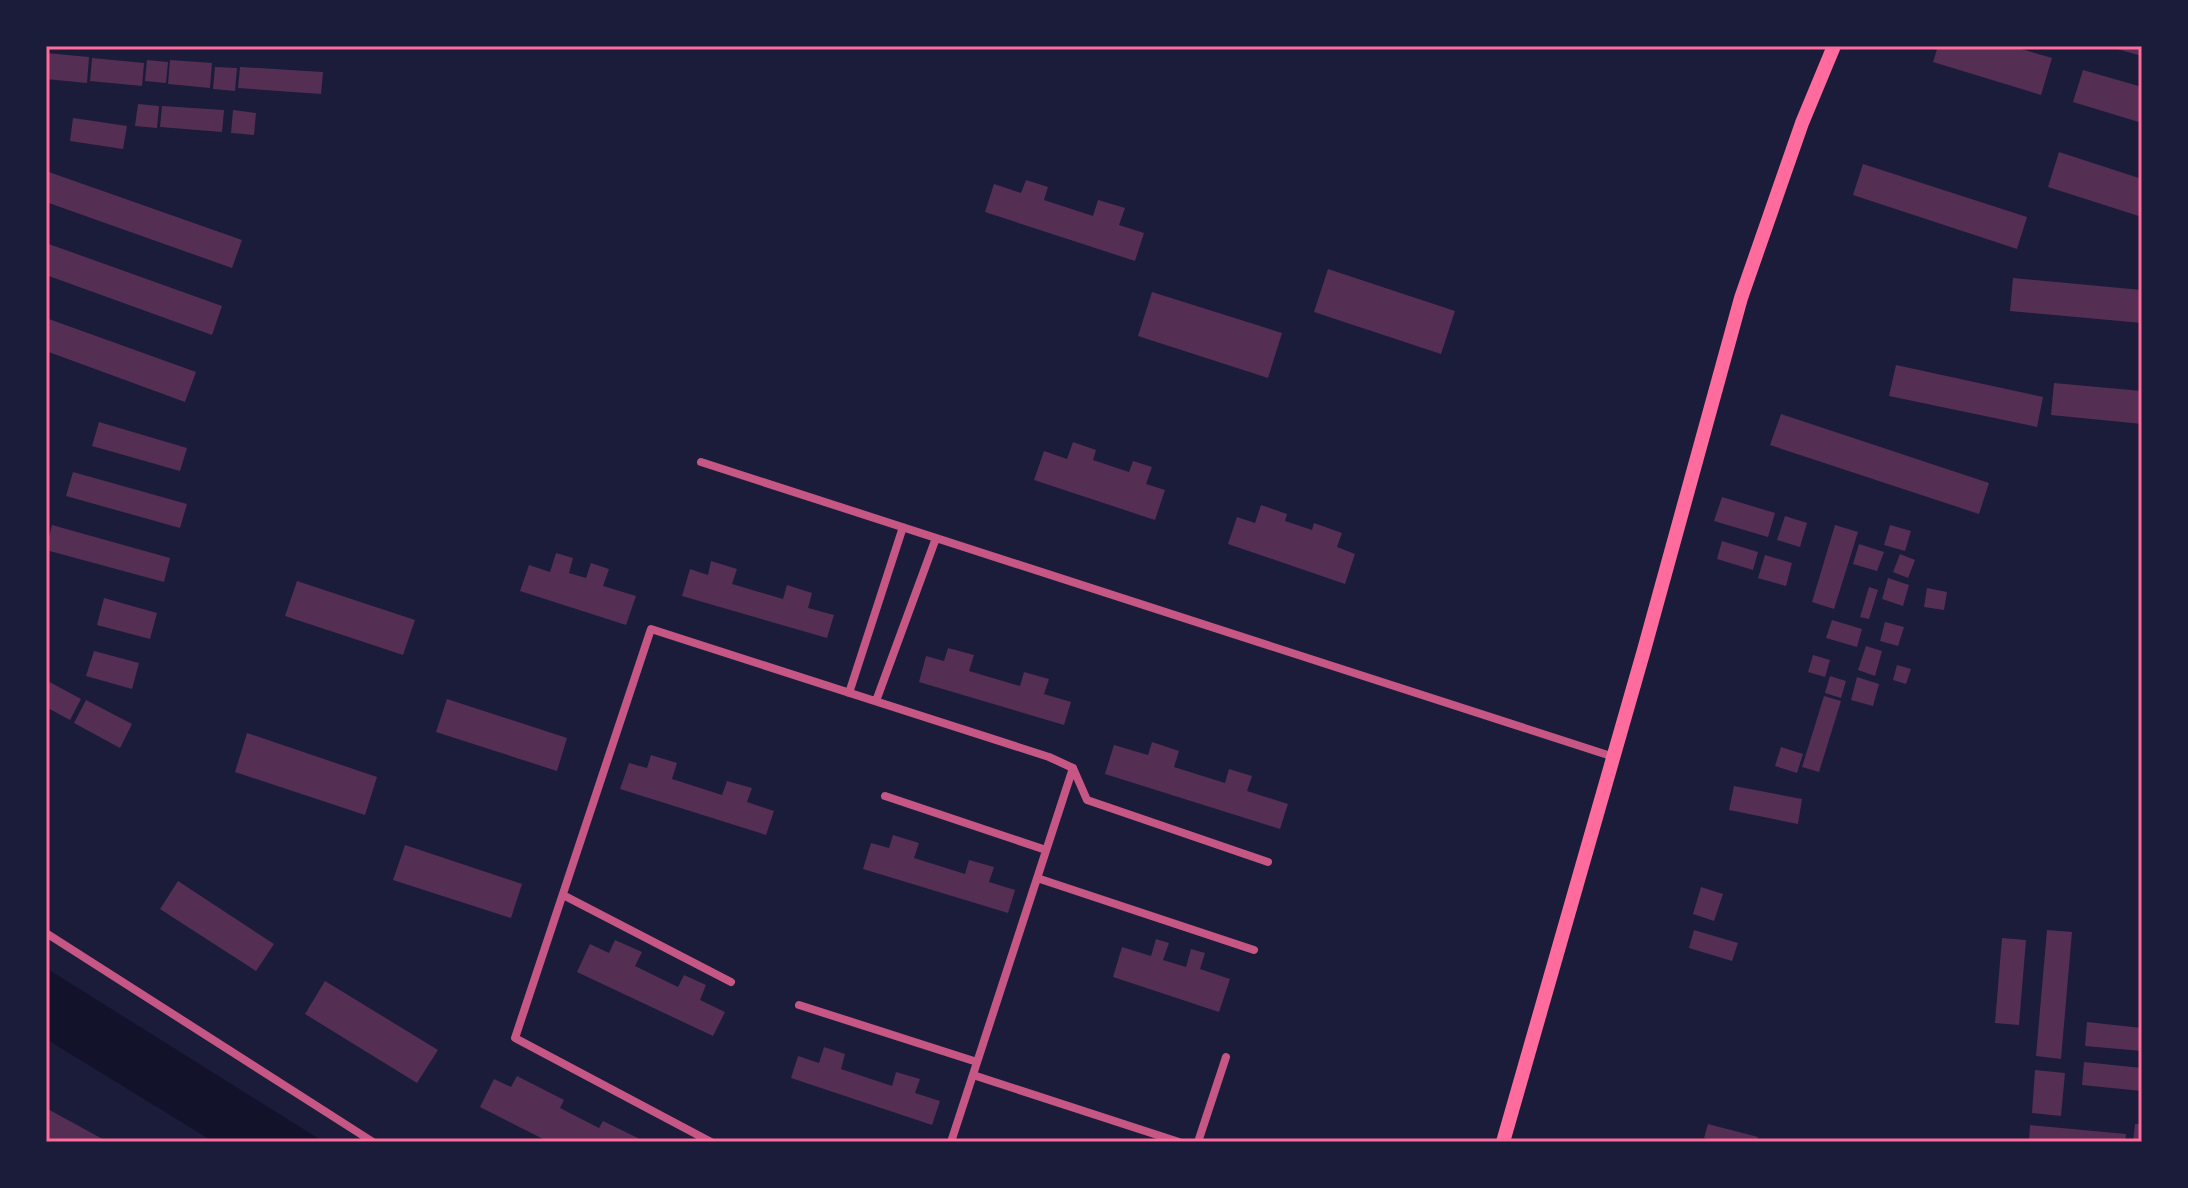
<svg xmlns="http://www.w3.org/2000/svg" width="2188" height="1188" viewBox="0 0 2188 1188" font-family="'DM Sans',sans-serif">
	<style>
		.water { fill: #12122b }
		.building { fill: #542f53 }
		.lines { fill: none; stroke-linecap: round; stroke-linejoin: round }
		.minor { stroke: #c65784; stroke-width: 8 }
		.secondary { stroke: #ff6b9d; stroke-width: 14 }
		.neatline { fill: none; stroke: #ff6b9d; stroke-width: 3 }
	</style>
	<rect width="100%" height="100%" fill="#1b1b3a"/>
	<!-- water -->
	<path class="water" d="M46,968l278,174h-110l-168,-103z"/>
	<!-- building -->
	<path class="building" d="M1938,46h73l41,12 -11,37 -108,-33z
		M2110,46h32v10l-32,-9z
		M46,53l43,4 -2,26 -41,-4z
		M92,58l52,5 -2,23 -52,-5z
		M147,60l21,2 -2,21 -21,-2z
		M170,60l42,3 -2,25 -42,-4z
		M215,67l22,1 -2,23 -22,-2z
		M240,67l83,5 -2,22 -83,-6z
		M2083,70l59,17v36l-69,-21z
		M138,104l21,2 -2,22 -22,-2z
		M162,106l62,4 -2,22 -62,-5z
		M233,110l23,3 -2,22 -23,-2z
		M73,118l54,8 -4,23 -53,-8z
		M2059,152l83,27v38l-94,-30z
		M1863,164l164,53 -10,32 -164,-54z
		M46,171l196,69 -10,28 -186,-66z
		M1026,180l22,7 -4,13 49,16 5,-16 27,8 -6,17 25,8 -9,28 -150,-49 9,-28 27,9z
		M46,243l176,63 -10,29 -166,-60z
		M1328,269l127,42 -14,43 -127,-42z
		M2013,278l129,12v33l-132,-12z
		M1152,292l130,41 -14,45 -130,-42z
		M46,318l150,54 -11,30 -139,-51z
		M1896,365l147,32 -6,30 -148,-31z
		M2054,383l88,8v33l-91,-9z
		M1781,414l208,69 -10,31 -209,-69z
		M99,422l88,26 -7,23 -88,-25z
		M1073,442l23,8 -3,10 36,12 4,-11 19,6 -6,17 19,6 -10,30 -121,-40 10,-29 23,8z
		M73,472l114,32 -7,24 -114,-32z
		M1722,497l53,16 -7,24 -54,-16z
		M1261,505l26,9 -2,7 27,9 2,-7 28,10 -5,14 18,7 -10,30 -117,-40 9,-27 18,6z
		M1785,516l22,7 -7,24 -23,-7z
		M52,525l118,33 -6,24 -118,-32z
		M1835,525l23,7 -24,77 -22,-7z
		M1890,525l21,6 -6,20 -21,-6z
		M1722,541l36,11 -5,18 -36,-11z
		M1859,544l25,8 -7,19 -24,-7z
		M556,553l17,5 -4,15 17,5 5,-15 18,6 -6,17 33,10 -10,29 -106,-34 9,-26 21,7z
		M1900,554l15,6 -7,18 -15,-6z
		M1765,555l27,8 -6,23 -28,-8z
		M711,561l26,8 -5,15 51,15 4,-14 25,8 -4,15 26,7 -7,23 -145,-42 8,-27 18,6z
		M1888,578l21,7 -6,21 -21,-7z
		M297,581l118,39 -12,35 -118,-39z
		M1869,587l9,3 -9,29 -9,-2z
		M1927,588l20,4 -3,18 -20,-3z
		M104,598l53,15 -7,26 -53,-14z
		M1832,620l30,9 -5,18 -31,-9z
		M1885,622l19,5 -6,19 -18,-5z
		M1866,646l16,5 -7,25 -17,-6z
		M948,648l26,7 -5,16 51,15 4,-14 25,7 -5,15 27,8 -7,23 -145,-43 7,-26 18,5z
		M94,651l45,12 -7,26 -46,-13z
		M1813,655l17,5 -5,17 -17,-5z
		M1897,665l14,4 -5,15 -13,-4z
		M1830,676l16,5 -5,17 -16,-5z
		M1857,677l22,7 -6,22 -22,-6z
		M46,680l35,19 -11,21 -24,-13z
		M1824,696l17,5 -22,71 -17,-5z
		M447,699l120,39 -10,33 -121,-39z
		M86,700l46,24 -12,24 -46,-25z
		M247,733l130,44 -12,38 -130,-43z
		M1152,742l27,9 -5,16 51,16 4,-14 23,7 -5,15 41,13 -8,25 -175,-55 9,-29 34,10z
		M1781,747l22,7 -6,19 -22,-7z
		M651,755l26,8 -5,16 50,16 5,-14 25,7 -5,14 27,9 -8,24 -146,-46 9,-26 18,5z
		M1734,786l68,13 -4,25 -69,-14z
		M893,835l26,8 -5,15 51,16 4,-14 25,7 -5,15 26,8 -7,23 -145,-44 8,-26 18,5z
		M405,845l117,39 -11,34 -118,-38z
		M178,881l96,63 -18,27 -96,-62z
		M1701,887l22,7 -9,27 -21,-7z
		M1694,930l44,13 -6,18 -43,-13z
		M2047,930l25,2 -11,127 -25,-3z
		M2002,938l24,2 -7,85 -24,-2z
		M1156,939l13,4 -6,17 23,7 5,-18 14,4 -5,16 30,10 -11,33 -106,-35 9,-30 29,9z
		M615,940l27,12 -7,14 43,21 6,-12 22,10 -6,15 25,12 -12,24 -136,-64 13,-28 19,9z
		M325,981l113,69 -21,33 -112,-69z
		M2087,1022l55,6v23l-57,-5z
		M824,1047l21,7 -4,15 51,17 4,-14 24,7 -5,14 25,8 -8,24 -141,-47 7,-22 21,7z
		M2084,1062l58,6v23l-60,-6z
		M2035,1070l30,3 -4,43 -29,-3z
		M517,1076l47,24 -4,8 39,20 4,-7 43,21h-97l-69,-35 14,-28 17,8z
		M46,1108l62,34h-62z
		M1708,1124l50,13 -2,5h-35l-17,-4z
		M2135,1124h7v18h-9z
		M2030,1125l96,9 -1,8h-96z"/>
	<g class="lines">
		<!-- minor -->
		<path class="minor" d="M701,462l913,295
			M849,693l54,-166
			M876,701l60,-163
			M885,796l161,54
			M1037,878l217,72
			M563,895l168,87
			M46,933l327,209
			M799,1005l178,57
			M973,1075l206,67
			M711,1142l-196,-104 136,-409 398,128 24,11 14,32 181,62
			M951,1142l122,-374
			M1198,1142l28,-85"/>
		<!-- secondary -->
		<path class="secondary" d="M1503,1142l141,-492 97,-352 61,-175 32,-77"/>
	</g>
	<!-- border -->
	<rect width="2188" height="1188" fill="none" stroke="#1b1b3a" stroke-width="96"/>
	<rect x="48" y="48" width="2092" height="1092" class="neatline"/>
</svg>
